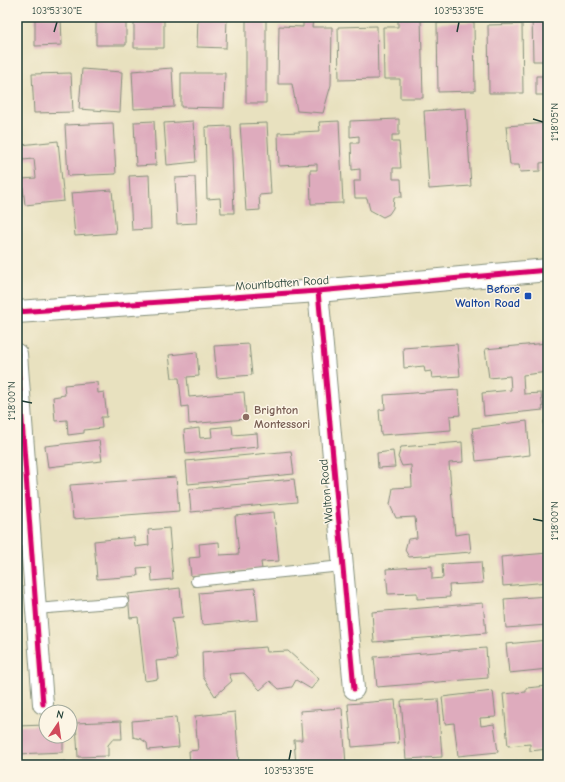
<svg xmlns="http://www.w3.org/2000/svg" width="565" height="782" viewBox="0 0 565 782" font-family="'Comic Neue',sans-serif">
	<style>
		.building { fill: #deabbd }
		.lines { fill: none; stroke-linecap: round; stroke-linejoin: round }
		.lane-casing { stroke: #848f7a; stroke-width: 12 }
		.street-casing { stroke: #848f7a; stroke-width: 22 }
		.primary-casing { stroke: #848f7a; stroke-width: 24 }
		.lane { stroke: #fff; stroke-width: 10 }
		.street { stroke: #fff; stroke-width: 20 }
		.primary { stroke: #fff; stroke-width: 22 }
		.cycleway-casing { stroke: #fcf5e5; stroke-width: 8 }
		.cycleway { stroke: #d6006c; stroke-width: 5 }
		.ticks { fill: none; stroke: #1f3d34; stroke-width: 1.5 }
		.transit-dot { fill: #1a4fb4; stroke: #fcf5e5; stroke-width: 1.5 }
		.education-dot { fill: #8d6e63; stroke: #fcf5e5; stroke-width: 1.5 }
		.labels { text-anchor: middle; dominant-baseline: central; stroke-width: 3; stroke-linejoin: round; paint-order: stroke }
		.street-label { font-size: 12px; fill: #1f3d34; stroke: #fcf5e5 }
		.transit-label { font-size: 12px; font-weight: bold; fill: #164399; stroke: #fcf5e5; text-anchor: end }
		.education-label { font-size: 12px; font-weight: bold; fill: #785e54; stroke: #fcf5e5; text-anchor: start }
		.neatline { fill: none; stroke: #1f3d34; stroke-width: 1.5 }
		.ticks-label { font-size: 10px; text-anchor: middle; fill: #1f3d34 }
	</style>
	<rect width="100%" height="100%" fill="#fcf5e5"/>
	<filter id="ink" filterUnits="userSpaceOnUse"><feTurbulence type="fractalNoise" baseFrequency=".025" numOctaves="2"/><feDisplacementMap in="SourceGraphic" scale="8" xChannelSelector="R" yChannelSelector="G"/><feConvolveMatrix kernelMatrix="1 2 1 2 8 2 1 2 1" color-interpolation-filters="sRGB"/></filter>
	<filter id="wash" filterUnits="userSpaceOnUse"><feTurbulence type="fractalNoise" baseFrequency=".012" numOctaves="4" result="noise"/><feDisplacementMap in="SourceGraphic" scale="16" xChannelSelector="R" yChannelSelector="G"/><feGaussianBlur stdDeviation="0.9" result="paint"/><feColorMatrix in="noise" values="0 0 0 0 0 0 0 0 0 0 0 0 0 0 0 0 0 1.4 0 .05"/><feComposite in="paint" operator="in"/></filter>
	<g filter="url(#wash)">
		<rect width="100%" height="100%" fill="#e8e1bf"/>
		<g id="blocks">
			<!-- building -->
			<path class="building" d="M35,17h26l1,28 -27,1z
				M96,17h30v28h-30z
				M134,17h30v31h-30z
				M198,17h29l-1,31 -29,-1z
				M290,17h38l-1,2h-14l-1,8h20l-1,58 -8,28 -26,-2 -5,-27h-14l1,-58 24,1v-8h-13z
				M398,17h23l2,81h-23v-19h-16l-1,-52h15z
				M532,17h16v44h-15z
				M246,20h20v83h-20z
				M474,22l1,69 -37,1 -1,-69z
				M522,24l1,69h-34l-1,-68z
				M377,26l1,53 -39,1 -1,-53z
				M172,68l2,39 -40,2 -2,-38z
				M82,69l40,3 -2,40 -41,-3z
				M71,73l2,39 -39,1 -2,-39z
				M181,73h44l-1,35 -43,-1z
				M536,76h12v19h-12z
				M466,108l5,78 -42,3 -5,-78z
				M399,119v16h-7v7h7l2,26h-8v11h8l1,18h-8l-1,11 -4,6 -6,3 -13,-7 -3,-12h-12l-1,-17h6v-12l-8,1 -1,-27h8v-7l-9,1v-16z
				M154,121l2,44 -20,1 -2,-44z
				M193,121l3,41 -29,3 -3,-42z
				M339,121l4,82 -32,1 -1,-34h7v-6l-38,2 -1,-33 42,-2 -1,-9z
				M113,123l3,51 -48,2 -3,-51z
				M267,123l4,71 -12,1 1,15 -14,1 -6,-87z
				M548,123v39l-8,1v8l-20,1 -1,-7h-9l-4,-39z
				M231,126l3,87h-13l-1,-15 -13,1 -2,-72z
				M58,141l6,60 -39,4 -3,-26 14,-1 -2,-19 -11,1 -2,-15z
				M149,175l2,54 -19,1 -3,-54z
				M195,177l2,46 -20,1 -2,-46z
				M112,190l4,43 -41,3 -4,-43z
				M547,343l1,29 -25,3 1,19 17,-1 2,17 -59,6 -2,-23 29,-3 -1,-14 -21,2 -4,-29z
				M249,344l3,31 -35,3 -3,-32z
				M457,344l3,32 -28,2 -1,-7 -6,1 -1,-6 -20,2 -1,-20z
				M197,352l2,24 -12,1 2,20 55,-5 2,27 -57,5 -1,-18 -6,1 -3,-29h-7l-3,-23z
				M97,382l1,11 6,-1 3,25h-6l1,11 -18,2v3l-16,2 -1,-15 -12,1 -2,-24 12,-2 -1,-10z
				M458,390l2,25 -10,1 1,14 -70,5 -2,-25 6,-1 -1,-14z
				M527,421l3,34 -54,6 -4,-33z
				M544,421h4v34h-1z
				M232,426l1,9 24,-2 1,14 -72,7 -2,-24 15,-2 1,10 12,-1 -1,-9z
				M99,440l3,21 -54,6 -3,-21z
				M462,442l1,20 -14,1 6,72 14,-2 2,19 -62,5 -4,-7 3,-11 9,-1 -2,-21 -19,1 -6,-13 3,-17 19,-1 -1,-22 -9,1 -4,-9 3,-10z
				M291,451l3,23 -106,10 -2,-23z
				M393,451l2,16 -17,1 -1,-15z
				M176,477l3,34 -106,8 -3,-34z
				M294,479l3,23 -106,10 -2,-23z
				M274,512l5,49 -18,1 1,7 -71,7 -2,-18 11,-1 -1,-13 20,-2 1,13 19,-1 -4,-38z
				M169,528l4,51 -21,2 -1,-14 -14,1 1,8 -41,3 -3,-38 40,-4 1,10 14,-2 -1,-15z
				M548,553v29l-45,4 -2,-29z
				M481,562l2,21 -34,2 1,12 -33,2v-6l-29,1 -2,-25 46,-3v13l11,-1 -1,-14z
				M180,588l3,29 -11,1 5,41 -21,2 2,18 -13,2 -7,-64 -8,1 -2,-24z
				M255,588l3,32 -56,5 -3,-32z
				M548,596v29l-42,3 -2,-29z
				M483,603l3,30 -112,9 -2,-30z
				M548,640v29l-39,4 -3,-29z
				M266,647l1,5 21,-1 31,28 -8,10 -15,-9 -4,7 -13,2 -9,-8 -10,9 -16,-17 -15,1 3,7 -17,15 -12,-19 -1,-25z
				M486,648l2,30 -111,9 -3,-30z
				M548,686v27l-4,1 4,35 -18,2v-7l-22,2 -5,-52 23,-2v-4z
				M493,691l3,26 -16,1 1,8 13,-2 4,28 -40,4 -4,-33 -9,1 -3,-27z
				M438,699l4,58 -36,2 -5,-58z
				M395,700l4,43 -47,4 -4,-43z
				M342,708l4,57h-50l-2,-25h8l-2,-29z
				M235,712l4,53h-49l-1,-14 9,-1 -3,-34z
				M176,717l3,30 -31,3 -1,-7 -6,-4 -8,-2 -1,-16z
				M121,721l1,18h-9l-5,6v11l-30,1 -2,-34z
				M46,725v11h17v16l-46,2v-28z
				M66,761v4h-35l-1,-1z"/>
		</g>
	</g>
	<g filter="url(#ink)">
		<use href="#blocks" fill-opacity="0" stroke="#848f7a" stroke-width="1"/>
		<g class="lines">
			<defs>
				<path id="lane" d="M196,581l146,-15
					M36,609l87,-7"/>
				<path id="street" d="M318,291l36,398
					M17,354l26,350"/>
				<path id="primary" d="M17,312l301,-21 230,-21"/>
			</defs>
			<!-- lane casing -->
			<use href="#lane" class="lane-casing"/>
			<!-- street casing -->
			<use href="#street" class="street-casing"/>
			<!-- primary casing -->
			<use href="#primary" class="primary-casing"/>
			<!-- lane -->
			<use href="#lane" class="lane"/>
			<!-- street -->
			<use href="#street" class="street"/>
			<!-- primary -->
			<use href="#primary" class="primary"/>
			<defs>
				<path id="cycleway" d="M318,291l36,398
					M17,312l301,-21 230,-21
					M17,354l26,350"/>
			</defs>
			<!-- cycleway casing -->
			<use href="#cycleway" class="cycleway-casing"/>
			<!-- cycleway -->
			<use href="#cycleway" class="cycleway"/>
		</g>
	</g>
	<!-- ticks -->
	<path class="ticks" d="M54,32l3,-10M457,32l2,-10M533,119l10,3M22,401l10,2M533,519l10,2M289,760l2,-10"/>
	<!-- markers -->
	<rect class="transit-dot" x="524" y="292" width="8" height="8" rx="2"/>
	<circle class="education-dot" cx="246" cy="417" r="4"/>
	<g class="labels">
		<!-- street labels -->
		<g class="street-label">
			<text transform="translate(282 283) rotate(-4)">Mountbatten Road</text>
			<text transform="translate(326 491) rotate(-95)">Walton Road</text>
		</g>
		<!-- transit labels -->
		<g class="transit-label">
			<text x="520" y="289">Before<tspan x="520" dy="14">Walton Road</tspan></text>
		</g>
		<!-- education labels -->
		<g class="education-label">
			<text x="254" y="410">Brighton<tspan x="254" dy="14">Montessori</tspan></text>
		</g>
	</g>
	<!-- margin -->
	<rect width="565" height="782" fill="none" stroke="#fcf5e5" stroke-width="44"/>
	<!-- north arrow -->
	<g transform="translate(58 724) rotate(13)"><circle r="19" fill="#fcf5e5" stroke="#a4ab9e"/>
	<path d="M0-3L7 15L0 10L-7 15Z" fill="#d1495b"/>
	<text y="-6" font-size="11" font-weight="bold" text-anchor="middle" fill="#1f3d34">N</text>
	</g>
	<rect x="22" y="22" width="521" height="738" class="neatline"/>
	<g class="ticks-label">
		<text x="57" y="14">103°53'30"E</text>
		<text x="459" y="14">103°53'35"E</text>
		<text transform="translate(554 122) rotate(-90)" y="4">1°18'05"N</text>
		<text transform="translate(11 401) rotate(-90)" y="4">1°18'00"N</text>
		<text transform="translate(554 521) rotate(-90)" y="4">1°18'00"N</text>
		<text x="289" y="774">103°53'35"E</text>
	</g>
</svg>
